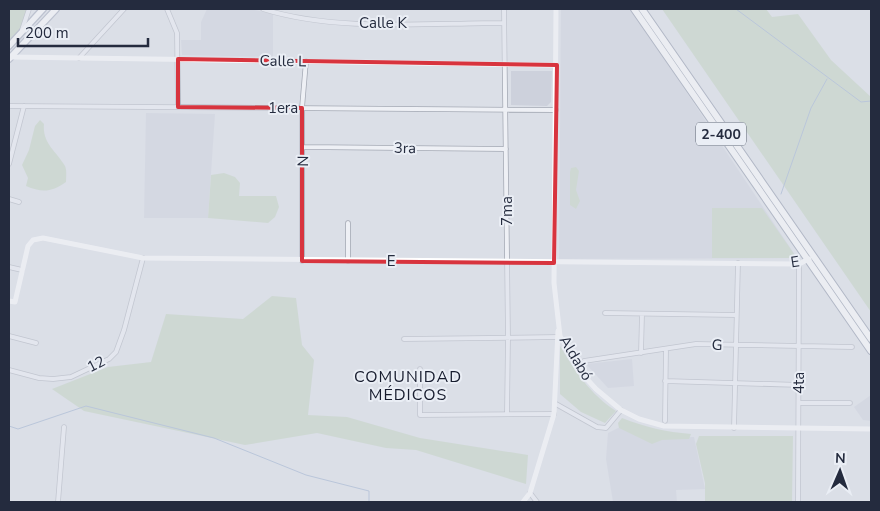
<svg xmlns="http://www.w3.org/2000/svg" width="880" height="511" viewBox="0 0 880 511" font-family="'Nunito Sans',sans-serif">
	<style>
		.built { fill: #cdd1dc }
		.green { fill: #bfd1bb }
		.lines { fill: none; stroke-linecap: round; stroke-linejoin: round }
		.stream { stroke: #92a9ca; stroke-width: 1 }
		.street-casing { stroke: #a4a9b4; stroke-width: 5.5 }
		.primary-casing { stroke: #99a1b3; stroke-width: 8 }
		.highway-casing { stroke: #818a9e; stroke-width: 8 }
		.street { stroke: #eef0f5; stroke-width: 4 }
		.secondary { stroke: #fff; stroke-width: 5 }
		.primary { stroke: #fff; stroke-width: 5.5 }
		.highway { stroke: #fff; stroke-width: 6 }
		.marked { fill: none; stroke: #d8343e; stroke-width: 4; stroke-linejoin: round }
		.labels { text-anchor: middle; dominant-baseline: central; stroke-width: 4; stroke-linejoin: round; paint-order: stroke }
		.shield { fill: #eaeef5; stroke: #5f6675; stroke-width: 1 }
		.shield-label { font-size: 14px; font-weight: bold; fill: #242b3e }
		.street-label { font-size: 15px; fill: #242b3e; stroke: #eaeef5 }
		.neighbourhood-label { font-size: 16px; letter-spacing: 1px; fill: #171c2e; stroke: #eaeef5 }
	</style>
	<rect width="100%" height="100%" fill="#dbdfe7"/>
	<!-- built -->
	<path class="built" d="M207,9h44l22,5v43l-91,-2 -1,-15h20v-18z
		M561,9h70l166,249 -238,1z
		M511,71h41l-1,31 -4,4 -36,-1z
		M146,113l69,1 -7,104h-64z
		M632,359l2,27 -26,2 -22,-24z
		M871,395v26l-8,-1 -9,-13z
		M622,426l26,12 46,-1 11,52 -29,1 1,12h-64l-7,-43 2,-26z"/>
	<!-- green -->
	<path class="green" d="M9,9h20l-7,22 -13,15z
		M662,9h104l6,8 26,-3 33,46 40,37v215z
		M40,120l4,4c-2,19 12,27 21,42 2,4 1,11 1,16 -14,10 -24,11 -40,4l2,-8 -6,-13 7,-15 6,-24z
		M576,167l3,4 -3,19 4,11 -4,8 -6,-4v-33l1,-4z
		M224,173l11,4 5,6 -1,13h37l3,11 -4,10 -7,6 -60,-5 3,-43z
		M712,208h50l35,50h-85z
		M272,296l24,2 6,47 12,15 -6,55 39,2 73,21 108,17 -2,29 -110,-34 -30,-2 -69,-15 -72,12 -161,-34 -32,-22 56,-22 43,-5 15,-48 77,5z
		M560,346c16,26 30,48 56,65l-11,12 -24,-11 -21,-18z
		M622,418c23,9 44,14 69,16l-2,5 -27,1 -10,4 -33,-16 -1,-5z
		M699,436h94l-1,66h-87v-19l-9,-39z"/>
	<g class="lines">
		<!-- stream -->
		<path class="stream" d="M736,9l125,93 10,-1
			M781,194l30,-86 16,-29
			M9,426l9,3 68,-23 128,32 92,37 63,16v11"/>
		<defs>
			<path id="street" d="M167,9l10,24 1,74
				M263,9c73,23 164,14 241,14
				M504,9l4,329 -1,75
				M22,30l7,-21
				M79,58l45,-49
				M9,106l547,4
				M303,147l203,2
				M9,164l15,-58
				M9,199l10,3
				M302,261v-153l4,-47
				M348,261v-38
				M9,267l13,3
				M605,313l131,2
				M9,336l27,7
				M404,339l155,-2
				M641,353l1,-39
				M584,361l112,-17 156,3
				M420,369v46l134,-1
				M9,370l30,8 14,1 18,-2 38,-18 7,-7 8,-22 19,-72
				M665,381l135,4
				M799,403h51
				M556,404l41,23 9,1 15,-18
				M665,421l1,-72
				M734,428l4,-165
				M530,493l7,9
				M58,502l6,-75
				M798,502l1,-238"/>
			<path id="primary" d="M9,46l34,-37
				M9,59l47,-50"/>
			<path id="highway" d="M634,9l237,342
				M642,9l229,330"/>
		</defs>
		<!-- street casing -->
		<use href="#street" class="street-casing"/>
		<!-- primary casing -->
		<use href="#primary" class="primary-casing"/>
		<!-- highway casing -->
		<use href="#highway" class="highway-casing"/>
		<!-- street -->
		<use href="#street" class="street"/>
		<!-- secondary -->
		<path class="secondary" d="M556,9l-2,274 6,53 25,41 11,12 25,21 18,9 25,7 207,3
			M10,57l547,8
			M9,301l6,1 13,-56 5,-6 10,-2 100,20 656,6 10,-5
			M523,502l7,-9 24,-79 4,-83"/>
		<!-- primary -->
		<use href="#primary" class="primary"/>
		<!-- highway -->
		<use href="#highway" class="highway"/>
	</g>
	<!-- marked area -->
	<path d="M0 0H880V511H0ZM178,59l379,6 -3,198 -252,-2v-153l-124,-1z" fill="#dbdfe7" fill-opacity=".55" fill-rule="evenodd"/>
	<path class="marked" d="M178,59l379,6 -3,198 -252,-2v-153l-124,-1z"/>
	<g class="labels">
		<!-- shield labels -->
		<rect class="shield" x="696" y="122.5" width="50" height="23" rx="4"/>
		<g class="shield-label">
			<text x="721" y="134">2-400</text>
		</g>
		<!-- street labels -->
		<g class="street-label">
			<text x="383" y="23">Calle K</text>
			<text transform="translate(283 61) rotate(1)">Calle L</text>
			<text x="283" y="108">1era</text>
			<text transform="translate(405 148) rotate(1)">3ra</text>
			<text transform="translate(303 161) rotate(-89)">N</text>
			<text transform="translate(507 211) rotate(-90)">7ma</text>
			<text x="391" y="261">E</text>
			<text transform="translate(795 262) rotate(-9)">E</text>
			<text transform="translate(717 345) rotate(2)">G</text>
			<text transform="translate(576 358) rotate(59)">Aldabó</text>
			<text transform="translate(96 364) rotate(-27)">12</text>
			<text transform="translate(799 383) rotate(-90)">4ta</text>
		</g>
		<!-- neighbourhood labels -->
		<g class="neighbourhood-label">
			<text x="408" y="377">COMUNIDAD<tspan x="408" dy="18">MÉDICOS</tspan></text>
		</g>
	</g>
	<!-- border -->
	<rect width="880" height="511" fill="none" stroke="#242b3e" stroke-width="20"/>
	<!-- north arrow -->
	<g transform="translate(840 471) rotate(2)" stroke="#eaeef5" stroke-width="4" paint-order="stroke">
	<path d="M0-4L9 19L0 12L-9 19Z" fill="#242b3e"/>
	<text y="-8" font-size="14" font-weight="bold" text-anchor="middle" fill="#242b3e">N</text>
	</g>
	<!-- scale -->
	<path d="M18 38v8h130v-8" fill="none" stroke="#242b3e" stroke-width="2.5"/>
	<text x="25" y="38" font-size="15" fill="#242b3e" stroke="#eaeef5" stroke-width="4" paint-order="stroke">200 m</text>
</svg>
